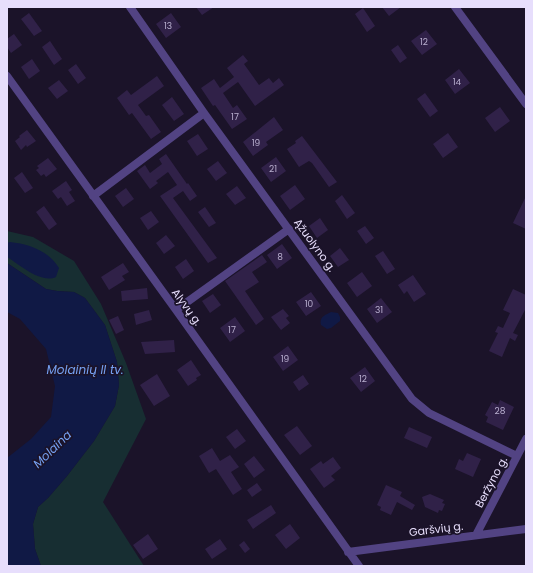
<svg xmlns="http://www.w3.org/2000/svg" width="533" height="573" viewBox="0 0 533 573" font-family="Poppins,sans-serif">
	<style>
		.green { fill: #172e32 }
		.water { fill: #101945 }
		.building { fill: #302148 }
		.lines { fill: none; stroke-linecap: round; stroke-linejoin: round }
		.street { stroke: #524383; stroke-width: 8 }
		.labels { text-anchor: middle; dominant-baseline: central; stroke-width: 3.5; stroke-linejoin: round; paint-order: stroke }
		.number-label { font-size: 9px; fill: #b9afcf }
		.street-label { font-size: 11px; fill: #e7defc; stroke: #1b1329 }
		.water-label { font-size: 12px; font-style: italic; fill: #76a1f2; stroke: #1b1329 }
	</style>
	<rect width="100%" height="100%" fill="#1b1329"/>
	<!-- green -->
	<path class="green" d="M7,231l26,6 41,24 27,43 25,59 20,56 -43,83 41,64h-103l-6,-17 -2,-25 5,-17 10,-9 19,-22 27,-35 21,-35 4,-21 -2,-23 -12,-37 -20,-27 -11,-6 -17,-1 -11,-2 -39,-26z"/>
	<!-- water -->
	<path class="water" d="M10,242c19,2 39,9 49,26l-3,9c-15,7 -36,-12 -49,-20v-14z
		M7,263l39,26 11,2 17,1 11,6 20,27 12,37 2,23 -4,21 -21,35 -27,35 -19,22 -10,9 -5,17 2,25 6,17h-34v-108l24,-19 20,-22 4,-31 -9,-37 -26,-30 -13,-7z
		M331,312l7,1 2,4v4l-9,7 -4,1 -6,-4c-2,-8 4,-10 10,-13z"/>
	<!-- building -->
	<path class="building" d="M196,7h18l-12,8z
		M382,7h19l-12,9z
		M363,8l12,18 -8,6 -12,-18z
		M29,13l13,18 -8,5 -13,-17z
		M171,13l10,14 -15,11 -10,-14z
		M426,30l11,14 -15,11 -11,-14z
		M14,34l8,11 -11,8 -4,-6v-8z
		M50,41l12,18 -8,6 -12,-18z
		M398,45l9,13 -7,5 -9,-13z
		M243,55l5,6 -4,3 15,21 10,-7 4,5 6,-5 5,7 -29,21 -17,-24 -15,11 10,15 4,-3 10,14 -15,10 -17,-24 -2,1 -12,-18 13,-9 6,9 14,-11 -7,-9z
		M32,59l8,12 -11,8 -8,-12z
		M76,64l10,14 -8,6 -10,-14z
		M459,69l11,14 -15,11 -10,-14z
		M157,76l7,10 -26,19 8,11 3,-1 12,17 -10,7 -19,-26 -3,2 -12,-17 10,-8 4,5z
		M59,80l9,11 -11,8 -9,-11z
		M425,93l13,18 -8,6 -13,-18z
		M172,97l12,17 -10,7 -12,-16z
		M500,107l10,14 -15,11 -10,-14z
		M274,117l9,13 -17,12 2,3 -15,11 -10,-14z
		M27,130l9,11 -9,6 -1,-2 -5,5 -6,-9 5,-4 -1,-1z
		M448,133l10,14 -15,11 -10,-14z
		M198,134l10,15 -11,7 -10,-15z
		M302,136l35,46 -8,5 -17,-24 -3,-2 -10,6 -12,-18 9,-6 -1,-2z
		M166,154l21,30 1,-1 9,13 -7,5 -7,-10 -10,7 44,60 -9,5 -48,-67 17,-11 -9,-13 -12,9 2,2 -8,6 -13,-18 8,-6 5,8 12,-9 -3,-5z
		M276,157l10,14 -15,11 -10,-14z
		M48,158l9,11 -11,8 -2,-3 -3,2 -5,-6 3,-2 -2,-2z
		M218,161l9,12 -11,8 -9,-12z
		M22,172l11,16 -8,5 -11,-15z
		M66,181l6,9 -3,2 6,9 -8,5 -6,-9 -3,2 -6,-8z
		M295,185l10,14 -15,11 -10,-14z
		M237,186l9,12 -11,7 -9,-11z
		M126,188l8,11 -11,8 -8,-11z
		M342,195l13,18 -8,6 -12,-18z
		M526,196v33l-13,-6z
		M44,206l13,18 -8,6 -13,-18z
		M205,207l11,16 -7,4 -11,-15z
		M151,211l8,11 -11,8 -8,-12z
		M320,218l8,12 -11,8 -8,-12z
		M365,226l9,12 -8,6 -9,-13z
		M166,235l9,11 -11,8 -8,-11z
		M282,244l10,14 -15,11 -10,-14z
		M340,248l9,12 -11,7 -8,-11z
		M383,251l12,18 -8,5 -12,-18z
		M262,255l5,7 -15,10 7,10 -14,9 19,28 -8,6 -31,-44z
		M186,259l8,12 -11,8 -8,-12z
		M123,263l6,9 -7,4 3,4 -16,10 -8,-13z
		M362,272l10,14 -15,11 -10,-14z
		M413,275l13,19 -12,8 -7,-11 -3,3 -6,-9z
		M147,288l1,11 -26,2 -1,-10z
		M513,289l13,6v13l-13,25 5,2 -3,6 -5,-3 -8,19 -13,-6 9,-18 -3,-1 3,-6 5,2 7,-15 -7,-3z
		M311,292l10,14 -15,10 -10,-14z
		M213,294l8,11 -11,8 -8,-12z
		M381,298l11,14 -15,11 -10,-14z
		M283,309l6,7 -3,2 4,5 -9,7 -10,-13z
		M149,310l3,10 -16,5 -2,-11z
		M118,316l6,14 -8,4 -7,-14z
		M235,317l10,14 -15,11 -10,-14z
		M174,340l1,12 -30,2 -4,-12z
		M288,346l10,14 -15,11 -10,-14z
		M191,360l10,15 -5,3 1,2 -9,6 -11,-16z
		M365,367l10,14 -14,11 -11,-14z
		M157,374l13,22 -16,10 -14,-21z
		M303,375l6,9 -10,7 -6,-9z
		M500,400l14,7 -11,23 -17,-8 2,-5 -3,-2 7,-13 6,3z
		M297,426l15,20 -12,9 -16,-20z
		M409,427l23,10 -5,11 -23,-10z
		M237,429l9,12 -11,8 -9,-12z
		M212,448l8,13 10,-6 9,12 -8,5 11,17 -9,6 -17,-26 -7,4 -10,-17z
		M467,453l14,6 -8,18 -18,-8 4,-10 4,2z
		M254,456l11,14 -11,8 -10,-14z
		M333,457l8,11 -10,8 4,4 -11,8 -14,-19 11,-8 2,3z
		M257,483l5,7 -10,7 -5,-7z
		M386,485l16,7 -2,4 15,9 -3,5 -15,-8 -6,13 -11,-5 1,-3 -4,-2z
		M430,494l14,6 -2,3 3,1 -3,7 -3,-1 -1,3 -13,-6 -3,-10z
		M271,505l5,8 -23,16 -6,-9z
		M290,524l10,14 -14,11 -11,-14z
		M148,534l10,15 -15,10 -10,-14z
		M220,539l7,10 -15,10 -7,-10z
		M244,541l6,8 -5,4 -6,-8z"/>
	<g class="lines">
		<!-- street -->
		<path class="street" d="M130,7l74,106 208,286 17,14 88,43
			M455,7l71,97
			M7,76l169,234 183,256
			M93,196l111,-83
			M176,310l113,-81
			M476,535l50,-96
			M348,552l178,-23"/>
	</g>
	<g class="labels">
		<!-- number labels -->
		<g class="number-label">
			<text x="168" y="26">13</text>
			<text x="424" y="42">12</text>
			<text x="457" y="82">14</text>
			<text x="235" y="117">17</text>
			<text x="256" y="143">19</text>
			<text x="273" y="169">21</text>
			<text x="280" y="257">8</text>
			<text x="309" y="304">10</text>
			<text x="379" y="310">31</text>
			<text x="232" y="330">17</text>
			<text x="285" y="359">19</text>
			<text x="363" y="379">12</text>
			<text x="500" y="411">28</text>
		</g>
		<!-- street labels -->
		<g class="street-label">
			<text transform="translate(315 245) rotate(54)">Ąžuolyno g.</text>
			<text transform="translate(187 307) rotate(54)">Alyvų g.</text>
			<text transform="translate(491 482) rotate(-62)">Beržyno g.</text>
			<text transform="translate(436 529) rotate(-7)">Garšvių g.</text>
		</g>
		<!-- water labels -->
		<g class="water-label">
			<text x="85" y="369">Molainių II tv.</text>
			<text transform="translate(52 449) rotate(-44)">Molaina</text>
		</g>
	</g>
	<!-- border -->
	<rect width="533" height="573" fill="none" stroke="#e7defc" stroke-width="16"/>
</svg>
